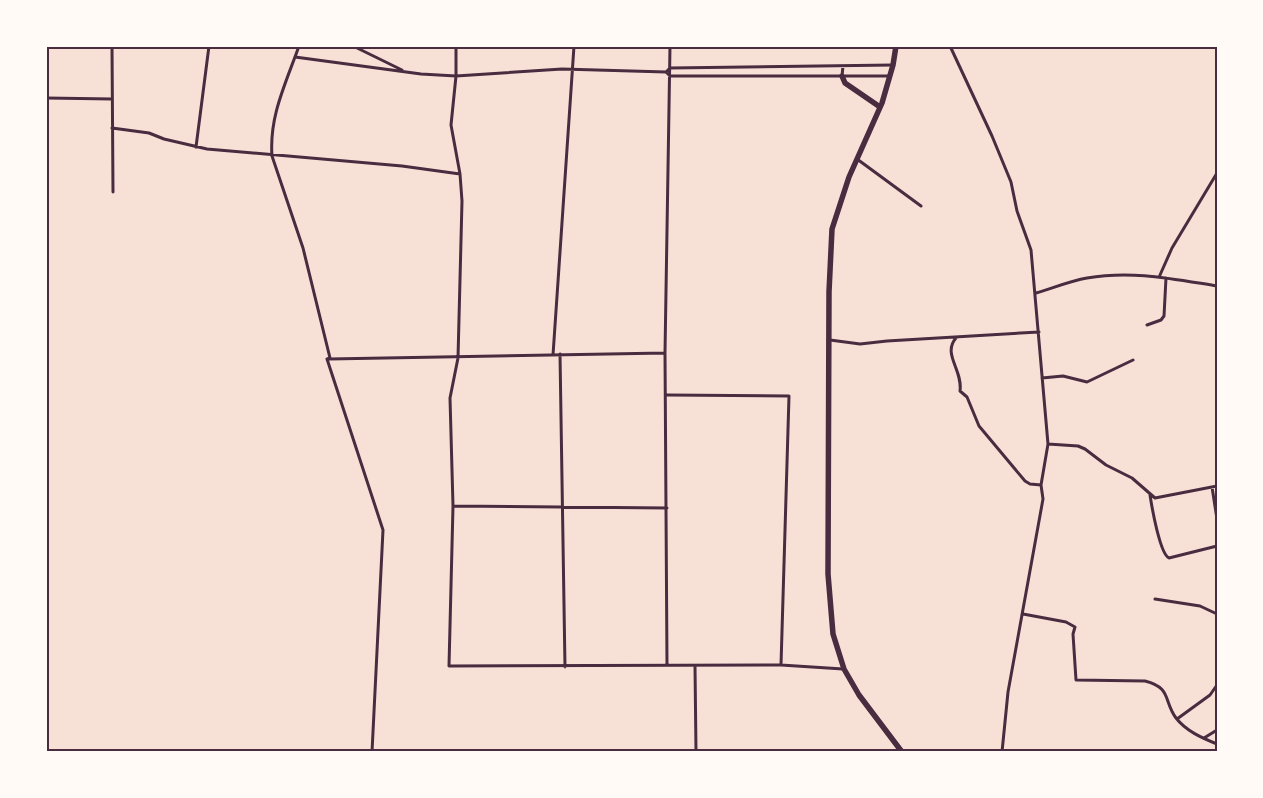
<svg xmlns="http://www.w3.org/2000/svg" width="1263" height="798" viewBox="0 0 1263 798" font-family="Karla,sans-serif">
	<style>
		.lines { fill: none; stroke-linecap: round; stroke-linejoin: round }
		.minor { stroke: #4a2c40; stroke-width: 3 }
		.trunk { stroke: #4a2c40; stroke-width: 5.5 }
		.neatline { fill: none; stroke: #4a2c40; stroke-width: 2 }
	</style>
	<rect width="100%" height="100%" fill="#f7e1d7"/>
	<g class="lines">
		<!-- minor -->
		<path class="minor" d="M112,46l1,146
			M299,46c-13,37 -30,70 -27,110l31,92 27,110 -3,1 56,171 -11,222
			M353,46l49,24
			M456,46v30l-5,49 9,49 2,27 -4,157 -8,40 3,108 -4,160 332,-1 62,4
			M950,46l42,90 19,46 6,29 14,39 17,194 -7,41 2,14 -35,193 -6,60
			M295,57l126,17 35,2 106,-7 104,3 4,4h220
			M666,72l4,-4 223,-3
			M842,76l1,-10
			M46,98l66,1
			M112,128l37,5 15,6 43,10 195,17 58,8
			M196,147l13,-101
			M857,159l64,47
			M1160,275l12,-27 45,-75
			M1036,293c17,-5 34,-12 51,-15 45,-8 86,1 130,8
			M1147,325l14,-5 3,-4 2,-38
			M956,338c-14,16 7,32 4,53l7,6 12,29 46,55 5,3 11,1
			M830,340l30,4 27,-3 152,-9
			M560,354l5,313
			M553,355l21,-309
			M329,359l336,-6
			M1042,378l21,-2 24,6 46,-22
			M667,395l122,1 -8,269
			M1048,444l30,2 7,3 21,16 26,13 23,20 62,-12
			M1212,487l5,32
			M1150,495c2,13 10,59 19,63l48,-12
			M453,506l214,2
			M1155,599l45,7 17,8
			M1023,614l43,8 9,5 -2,7 3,46 69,1c27,7 18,19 31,37 10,13 26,20 41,26
			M667,665l-2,-312 5,-307
			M695,666l1,86
			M1177,719l33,-24 7,-10
			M1204,738l13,-8"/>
		<!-- trunk -->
		<path class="trunk" d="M896,46l-3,19 -11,38 -33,74 -17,52 -3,63 -1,282 5,60 11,35 15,26 43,57
			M842,76l3,7 35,24"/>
	</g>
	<!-- border -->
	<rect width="1263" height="798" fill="none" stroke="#fffaf5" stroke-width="95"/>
	<rect x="48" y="48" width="1168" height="702" class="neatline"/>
</svg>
